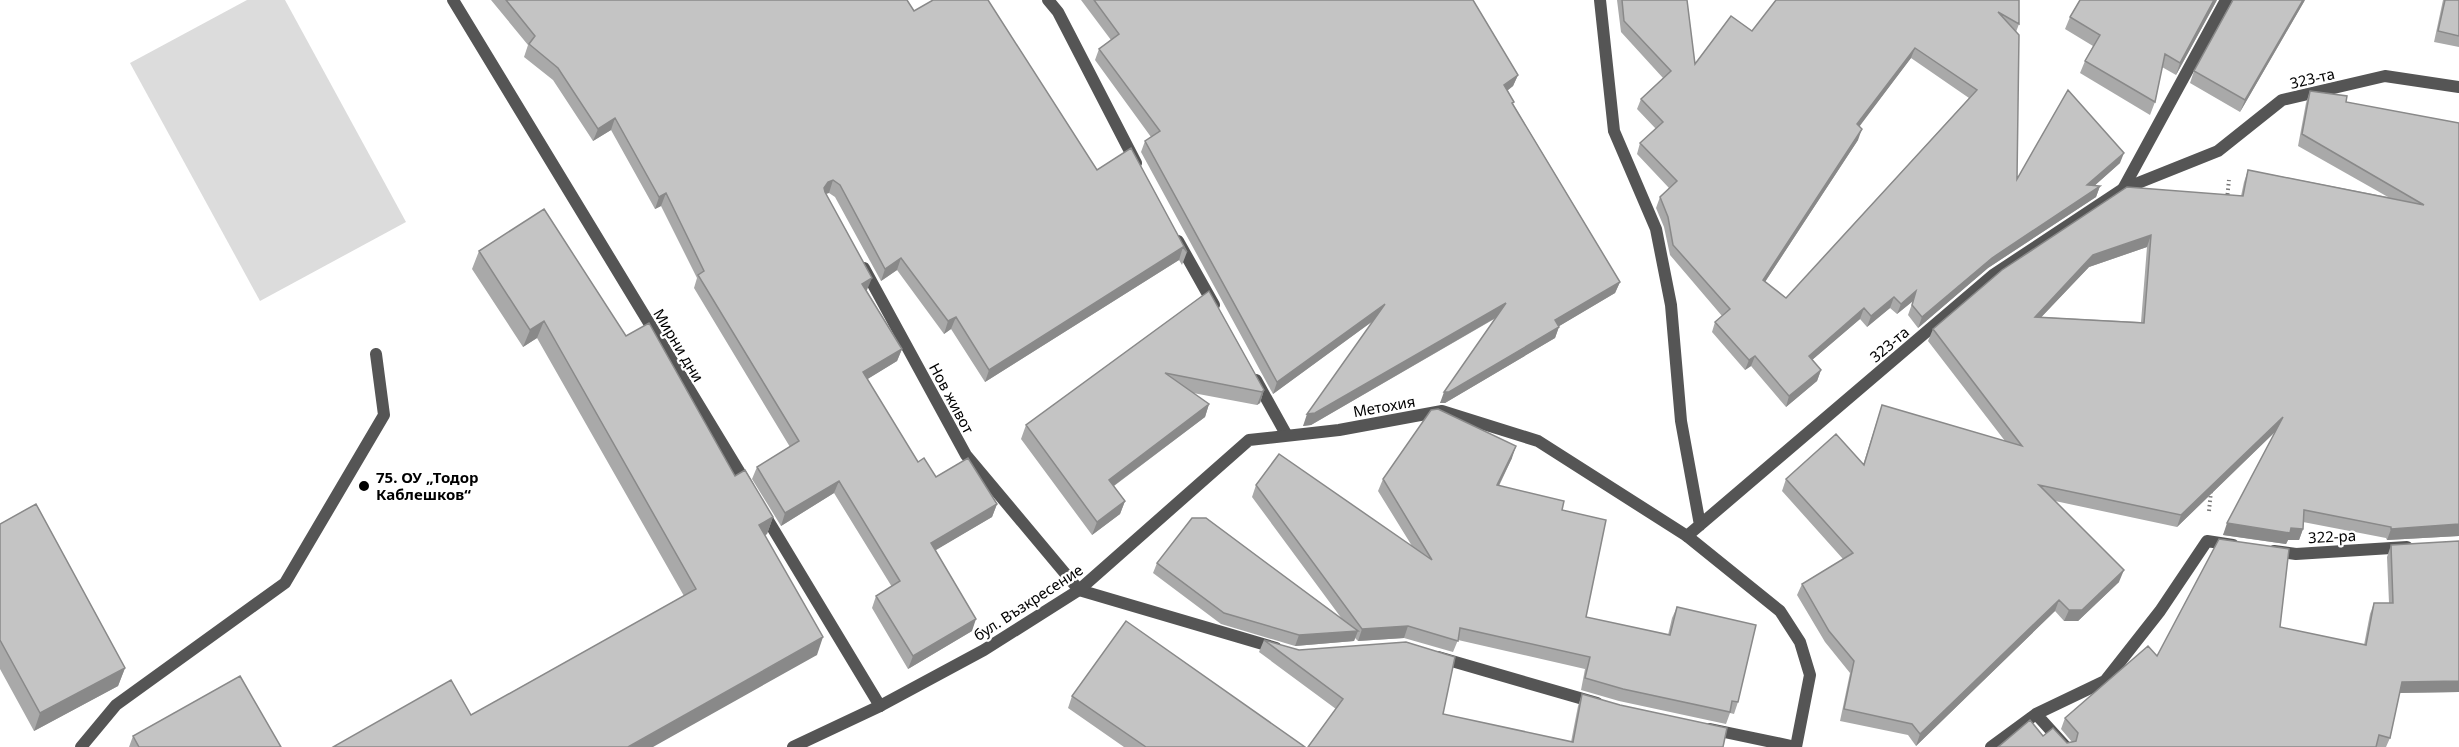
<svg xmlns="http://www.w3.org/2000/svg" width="2459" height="747" viewBox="0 0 2459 747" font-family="'Noto Sans',sans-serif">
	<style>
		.green { fill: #dcdcdc }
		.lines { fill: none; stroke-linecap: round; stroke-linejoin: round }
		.path { stroke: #777; stroke-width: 4; stroke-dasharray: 1.5 3; stroke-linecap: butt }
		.service { stroke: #555; stroke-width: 12 }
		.minor { stroke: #555; stroke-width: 12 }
		.tertiary { stroke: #555; stroke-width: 12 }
		.wall { fill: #a9a9a9; fill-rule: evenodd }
		.shaded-wall { fill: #898989 }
		.building { fill: #c4c4c4; stroke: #898989; stroke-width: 1.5; fill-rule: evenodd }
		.poi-dot { fill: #000; stroke: #fff; stroke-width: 2 }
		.labels { text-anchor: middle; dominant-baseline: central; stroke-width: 4.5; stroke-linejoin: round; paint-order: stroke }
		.street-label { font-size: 15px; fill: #000; stroke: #fff }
		.poi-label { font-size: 15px; font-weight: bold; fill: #000; stroke: #fff; text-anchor: start }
	</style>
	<rect width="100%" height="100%" fill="#fff"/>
	<!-- green -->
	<path class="green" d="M247,0h38l121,222 -146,79 -130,-238z"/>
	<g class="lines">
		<!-- path -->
		<path class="path" d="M2227,199l2,-19
			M2209,511l2,-20"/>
		<!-- service -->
		<path class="service" d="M2123,189l103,-189
			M81,747l35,-42 169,-122 99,-168 -8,-61"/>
		<!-- minor -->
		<path class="minor" d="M453,0l295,486
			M1048,0l10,12 78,151
			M1600,0l14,131 42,98 15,76 10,116 19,104
			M1178,241l36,64
			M864,268l102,187 113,135 197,58
			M1256,380l30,54
			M763,512l117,194
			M1687,536l306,-261 130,-86 95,-38 64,-51 103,-24 74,11
			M2274,551l22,3 111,-7
			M1438,657l159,46
			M2036,714l30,33
			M1710,729l86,18
			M1991,747l45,-33 69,-33 55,-70 47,-70 26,4"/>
		<!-- tertiary -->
		<path class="tertiary" d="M793,747l87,-41 104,-56 95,-60 170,-150 90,-10 103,-19 96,30 149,95 93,75 20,31 10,33 -14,72"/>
	</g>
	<!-- wall -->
	<path class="wall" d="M491,0h416l7,11 183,159 34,-22 56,104 -5,13 -3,-5 -194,122 -34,-53 -7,5 -47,-64 -16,11 -46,-84 -6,-4 -3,1 41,96v1l35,58 -5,12 -30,18 51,83 18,15 61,27 -5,13 -57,33 37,81 -64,38 -36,-61 4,-12 16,-9 -58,-94 -53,33 -29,-47 5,-12 33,-20 -96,-159 3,-10 -36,-72 -6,3 -44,-79 -18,11 -40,-61 -29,-23 4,-12z
		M1081,0h392l45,75 -5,11 -6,5 7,11 -1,2 107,178 -5,11 -56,33 -4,12 -110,65h-5l56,-85 -185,107 -8,1 70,-105 -100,73 -132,-242 4,-11 6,-4 -56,-77 4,-11 12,-9z
		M1617,0h70l8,64 57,-33 267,-31v24l-3,8 1,147 103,-16 -26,23h6l-4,11 -108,71 -70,60 -10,-13 5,-14 -16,13 -7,-6 -23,19 -7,-8 -48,41 9,10 -4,11 -31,26 -35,-41 -6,4 -33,-38 3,-10 7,-6 -52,-61 -6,-28 -8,-19 4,-11 9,-9 -32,-34 3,-11 16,-14 -19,-20 4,-10 22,-21 -42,-46zM1911,58l58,40 -183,200 -21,-16 93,-142 1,-14z
		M2080,0h137l-41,75 -14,-8 -7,35 -5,13 -70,-42 5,-12 8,-15 -28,-17 5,-12z
		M2305,0l-65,112 -50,-29 4,-12z
		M2443,0h16v47l-25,-5z
		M2310,91l36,11 113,21v413l-72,4 -1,-2 -83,-16v7l-4,11h-11l-2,4 -63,-9 52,-103 -98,95 -122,-26 64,81 -41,39h-14l-9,-10 -139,135 -8,-11 -68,-14 10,-48 -25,-31 -28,-47 5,-11 41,-25 -61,-68 4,-12 77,-14 19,-60 123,36 -77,-100 5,-12 308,-133 3,-14 4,-12 140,27 -90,-51 8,-43zM2147,247l-6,75 -100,-5 48,-50z
		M479,251l147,85 109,140 38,41 -6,17 -2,1 52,120 -346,60 213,-119 -147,-258 -14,9 -51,-78z
		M1209,291l55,99 -4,13 -3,2 -64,-12 16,11 -4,13 -91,69 11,15 -5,13 -28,21 -71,-96 5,-14z
		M1512,458l-13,28 63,24 24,107 82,18 4,-17 5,-11 61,95 -4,12 -4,-1 -4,11 -107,-23 -38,-11 4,-21 -127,-29 -5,12 -49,-14 -46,3 -3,-3 -1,3 -59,5 -74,-22 -68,-51 4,-10 185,56 -90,-122 4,-12 156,61 -34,-55 5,-12z
		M0,524l125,144 -7,18 -84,45 -34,-62z
		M2459,541v151l-60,1 -9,45 -4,9h-388l45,-11 24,7 5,-1 -11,-13 4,-11 92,-62 123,-29 84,18 6,-31 4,-11h15l-2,-46 4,-12z
		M1264,640l179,74 128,28 7,-36 4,-12 141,53h-415l28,-38 -77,-57z
		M1072,696l233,51h-181l-56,-39z
		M133,736l148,11h-152z"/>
	<!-- shaded-wall -->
	<path class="shaded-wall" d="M2214,0h3l-41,75 4,-12z
		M2303,0h2l-65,112 5,-12z
		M1915,48l-4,10 -58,77 4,-11z
		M1518,75l-5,11 -13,10 4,-11z
		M615,118l-4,12 -18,11 5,-12z
		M1862,129l-4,11 -99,151 4,-11z
		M2124,153l-4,10 -37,33 4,-11z
		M833,180l-4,13 -5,1v-6l4,-6z
		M2100,186l-4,11 -108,71 -70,60 4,-11 70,-59z
		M666,193l-5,13 -6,3 4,-12z
		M2151,235l-4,12 -58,20 -58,61 4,-11 58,-62z
		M1183,247l-4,13 -194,122 4,-12z
		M901,258l-4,12 -16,11 4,-12z
		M872,278l-5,12 -9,7 4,-13z
		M1620,282l-5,11 -64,38 4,-11z
		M1916,291l-3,10 -16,13 4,-10z
		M1894,297l-4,11 -23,19 4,-11z
		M1506,303l-4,11 -191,111 -8,1 4,-12z
		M1385,304l-4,11 -108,79 4,-12z
		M1864,308l-4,11 -55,47 4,-10z
		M956,317l-5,12 -7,5 4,-13z
		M544,321l-7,17 -14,9 7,-17z
		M1559,327l-4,11 -110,65h-5l4,-11z
		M902,349l-5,12 -39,24 5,-13z
		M1755,356l-4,10 -6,4 4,-10z
		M1821,370l-4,11 -31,26 3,-11z
		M1264,390l-4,13 -3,2 5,-13z
		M1209,404l-4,13 -101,76 5,-13z
		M2283,417l-4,11 -102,99 4,-12z
		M1516,446l-4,12 -19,39 4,-12z
		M839,481l-5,12 -53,33 4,-13z
		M1125,501l-5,13 -28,21 5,-13z
		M997,504l-5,13 -66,39 5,-13z
		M773,517l-6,17 -14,9 6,-18z
		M2227,523l64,5 12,1 -4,11h-11l-2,4 -63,-9z
		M2459,524v12l-72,4 4,-11z
		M2124,570l-5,12 -41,39h-14l5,-11z
		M2059,600l-4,11 -139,135 4,-12z
		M976,619l-4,12 -64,38 5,-13z
		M1408,626l-4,12 -46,3 4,-12z
		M1358,631l-4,10 -59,5 4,-11z
		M823,637l-6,18 -164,92h-25z
		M125,668l-7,18 -84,45 6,-18z
		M2459,681v11l-62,1 5,-11z"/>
	<!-- building -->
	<path class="building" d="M506,0h401l7,11 19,-11h55l109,170 34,-22 56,104 -4,-5 -194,123 -33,-53 -8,4 -47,-63 -16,11 -45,-84 -7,-5 -5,2 -4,6 1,4 47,86 -10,6 40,65 -39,23 55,90 6,-4 12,19 32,-19 29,46 -66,39 45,76 -63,37 -37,-60 24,-15 -61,-100 -54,32 -28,-46 42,-26 -101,-166 6,-4 -38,-78 -7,4 -44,-79 -17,11 -40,-61 -29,-24 6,-8z
		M1094,0h379l45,75 -14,10 10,17 -2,1 108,179 -65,38 4,7 -110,65h-5l62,-89 -191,110 -8,1 78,-110 -108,78 -132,-241 15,-10 -61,-82 20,-15z
		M1622,0h65l8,64 36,-48 21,15 24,-31h243v24l-21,-12 21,23 -2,144 51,-89 56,63 -37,32 13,1 -108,72 -70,59 -10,-12 4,-14 -15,13 -7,-7 -23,19 -7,-8 -55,48 12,14 -32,26 -34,-40 -6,4 -34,-38 15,-13 -57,-64 -5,-28 -8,-20 17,-16 -37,-38 23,-21 -22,-23 30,-28 -47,-50zM1915,48l62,42 -191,208 -23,-18 99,-151 -5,-5z
		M2080,0h134l-34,63 -15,-9 -10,48 -70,-41 15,-26 -30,-18z
		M2233,0h70l-58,100 -51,-29z
		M2445,0h14v36l-21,-5z
		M2310,91l37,5 -1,6 113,21v401l-68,5v-2l-87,-17 -1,19 -12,-1 -1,5 -63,-10 56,-106 -102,98 -142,-30 85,85 -42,40h-13l-10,-10 -139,134 -8,-10 -68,-15 10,-48 -25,-30 -27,-47 51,-31 -67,-74 50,-45 28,31 18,-60 140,41 -89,-117 69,-59 125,-83 116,9 5,-26 176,35 -122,-71zM2151,235l-7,88 -109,-6 58,-62z
		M544,209l82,127 23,-13 86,153 10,-6 28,47 -14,8 64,112 -195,110h-295l118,-67 20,35 225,-126 -152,-268 -14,9 -51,-79z
		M1209,291l55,99 -2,2 -97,-19 44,31 -100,76 16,21 -28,21 -71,-97z
		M1438,409l78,37 -19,39 67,16 -2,9 44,10 -20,97 84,18 7,-28 79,18 -18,77 -6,-1 -2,11 -107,-23 -38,-11 5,-21 -130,-29 -2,13 -50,-15 -46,3 -106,-144 23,-31 153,106 -49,-81 48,-69z
		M36,504l89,164 -85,45 -40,-73v-116z
		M1192,518h14l152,113 -59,4 -75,-22 -67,-50z
		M2219,539l70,10 -9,78 86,18 8,-42h19l-2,-58 68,-4v140l-57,1 -12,56 -11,-3 -3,12h-378l32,-27 13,16 10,-8 14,15 9,-2 2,-8 -13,-15 83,-72 9,10z
		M1126,621l179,126h-159l-74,-51z
		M1264,640l35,10 107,-8 49,15 -12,57 130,28 9,-48 38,11 107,23 -4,19h-415l35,-48z
		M240,676l41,71h-142l-6,-11z"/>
	<!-- markers -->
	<circle class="poi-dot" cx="364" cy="486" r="6"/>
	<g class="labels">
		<!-- street labels -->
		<g class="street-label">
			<text transform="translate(2312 78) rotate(-13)">323-та</text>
			<text transform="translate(1889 344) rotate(-40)">323-та</text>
			<text transform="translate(679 345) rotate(59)">Мирни дни</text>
			<text transform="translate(952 398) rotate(62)">Нов живот</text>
			<text transform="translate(1384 406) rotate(-10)">Метохия</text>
			<text transform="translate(2332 536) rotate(-3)">322-ра</text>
			<text transform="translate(1028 602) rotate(-33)">бул. Възкресение</text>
		</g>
		<!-- poi labels -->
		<g class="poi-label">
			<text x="376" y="477">75. ОУ „Тодор<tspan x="376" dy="17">Каблешков“</tspan></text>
		</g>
	</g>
</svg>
